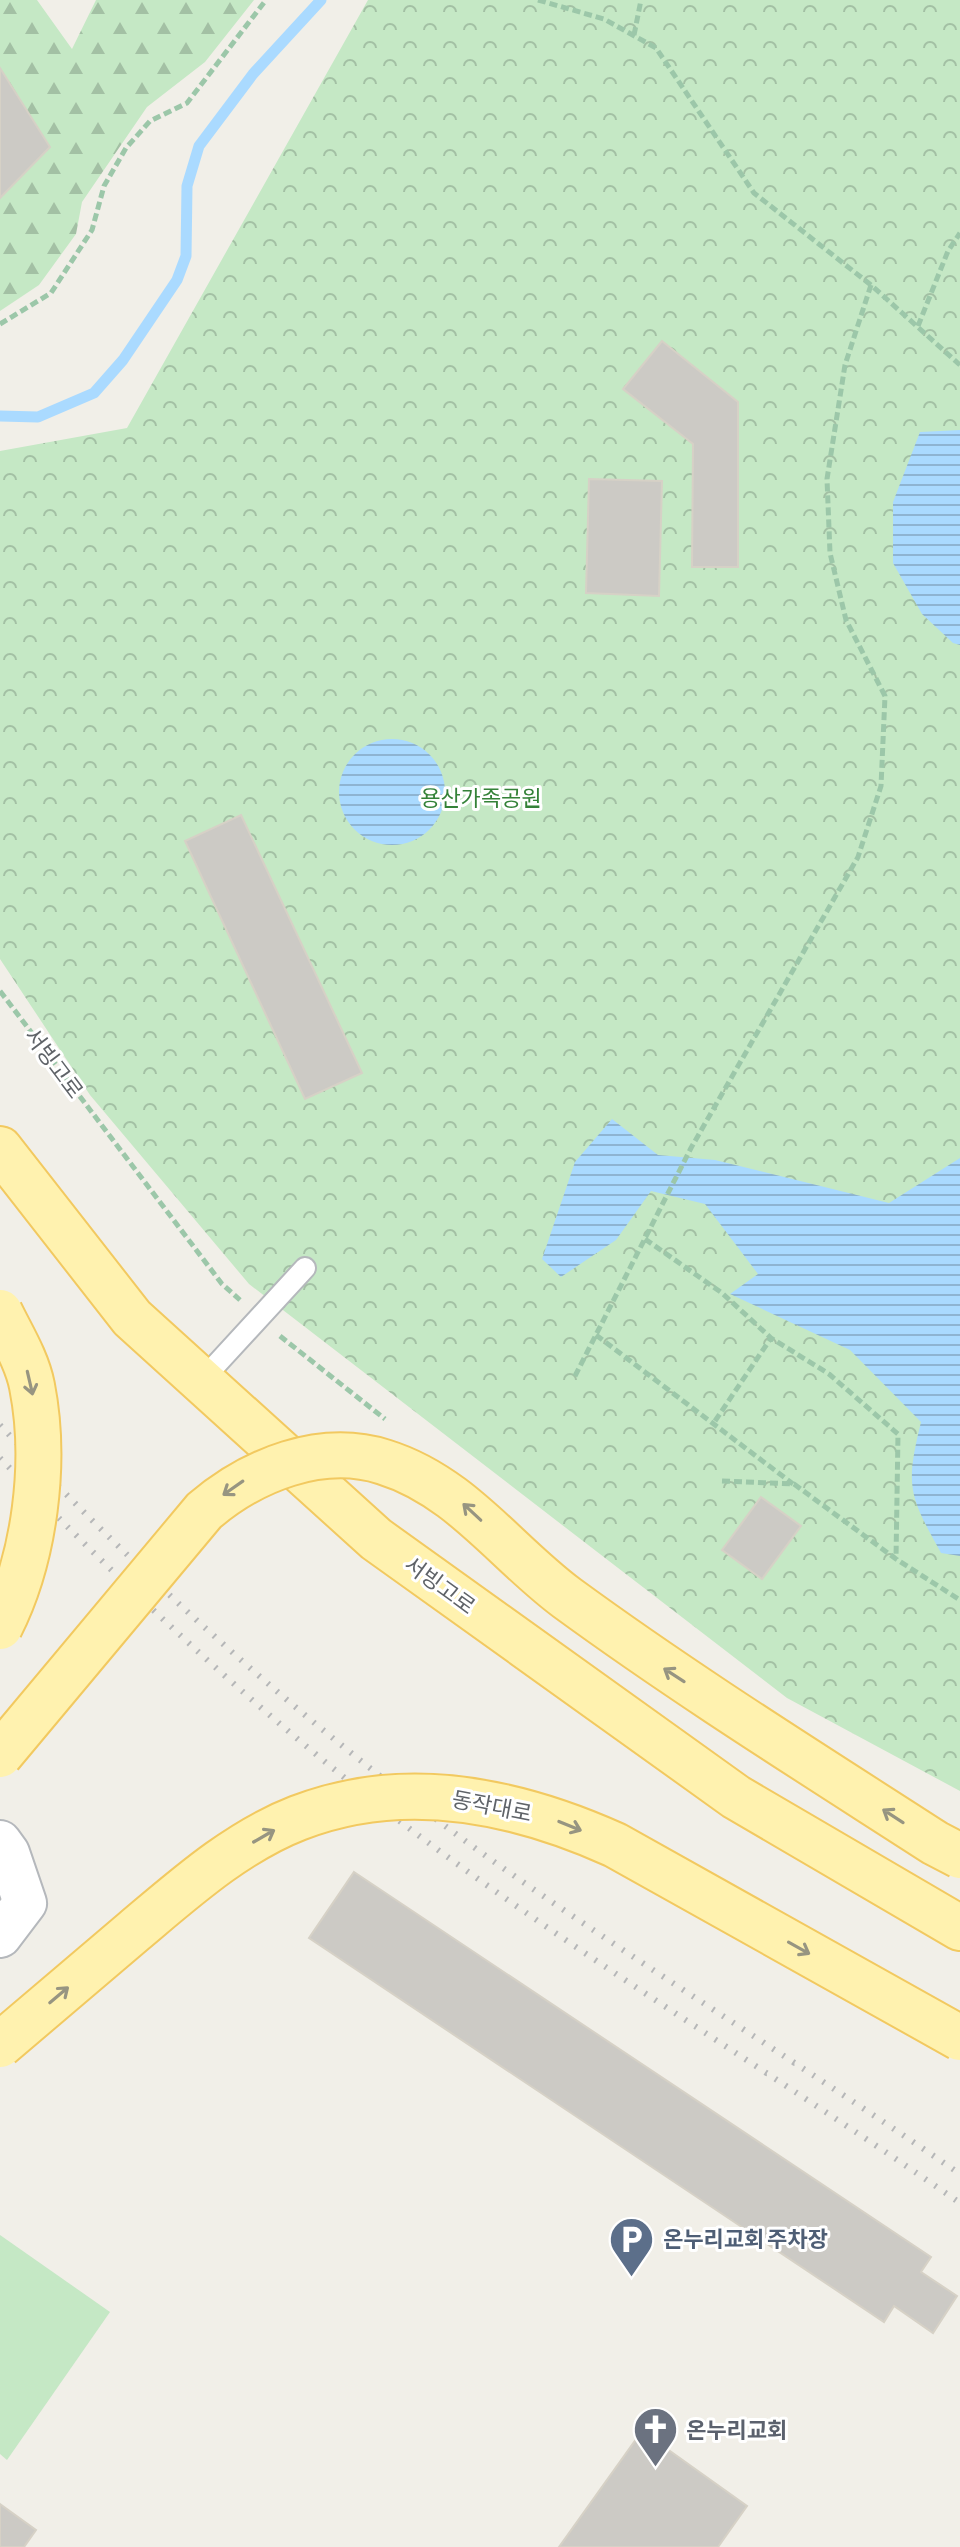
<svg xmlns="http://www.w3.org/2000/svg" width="960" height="2547" viewBox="0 0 960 2547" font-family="'Asap Condensed','Noto Sans KR',sans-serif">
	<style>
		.forest { fill: url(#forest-firs) }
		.park { fill: url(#park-crowns) }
		.pitch { fill: #c5e8c5 }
		.water { fill: url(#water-rules) }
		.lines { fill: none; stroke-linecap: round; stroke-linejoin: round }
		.stream { stroke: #aadaff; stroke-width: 11 }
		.building { fill: #cccac5; stroke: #d6d1c6; stroke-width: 2 }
		.service-casing { stroke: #b5b8bc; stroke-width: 24 }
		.minor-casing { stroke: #b5b8bc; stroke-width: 46 }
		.primary-casing { stroke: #f2c960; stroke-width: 48 }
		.path { stroke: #9cc7a9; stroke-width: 5; stroke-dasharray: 8 4; stroke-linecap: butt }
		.service { stroke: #fff; stroke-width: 20 }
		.minor { stroke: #fff; stroke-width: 42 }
		.primary { stroke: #fff2af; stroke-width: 44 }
		.rail { stroke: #b6b7b8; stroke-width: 6; stroke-dasharray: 2 10; stroke-linecap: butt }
		.primary-bridge-casing { stroke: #f2c960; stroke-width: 48; stroke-linecap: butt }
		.primary-bridge { stroke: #fff2af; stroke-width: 44 }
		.oneway { stroke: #979581 }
		.labels { text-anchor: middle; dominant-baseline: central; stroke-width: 6; stroke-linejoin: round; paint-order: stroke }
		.park-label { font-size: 22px; fill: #348238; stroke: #fff }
		.street-label { font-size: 22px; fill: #5f6368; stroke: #fff }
		.service-label { font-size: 22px; font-weight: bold; fill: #4e5e75; stroke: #fff; text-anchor: start }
		.worship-label { font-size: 22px; font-weight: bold; fill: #5b616d; stroke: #fff; text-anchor: start }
	</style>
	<defs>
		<pattern id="forest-firs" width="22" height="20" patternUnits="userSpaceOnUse" patternTransform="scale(2)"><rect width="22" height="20" fill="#c5e8c5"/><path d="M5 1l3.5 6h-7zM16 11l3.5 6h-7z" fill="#a3c0a4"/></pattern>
		<pattern id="park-crowns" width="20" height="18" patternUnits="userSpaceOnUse" patternTransform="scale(2)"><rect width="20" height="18" fill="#c5e8c5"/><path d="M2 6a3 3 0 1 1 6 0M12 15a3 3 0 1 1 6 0" fill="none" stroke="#a3c0a4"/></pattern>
		<pattern id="water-rules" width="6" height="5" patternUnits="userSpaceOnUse" patternTransform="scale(2)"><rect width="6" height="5" fill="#aadaff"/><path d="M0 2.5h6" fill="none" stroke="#8eb4d2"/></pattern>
	</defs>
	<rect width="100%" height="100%" fill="#f1efe8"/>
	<!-- forest -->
	<path class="forest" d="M0,0h37l35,49 24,-49h158l-49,62 -58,45 -65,95 -6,32 -37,51 -39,26v-113l47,-47 -47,-83z"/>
	<!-- park -->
	<path class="park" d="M368,0h592v1791l-173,-93 -538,-414 -159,-189 -90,-136v-508l127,-23z"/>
	<!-- pitch -->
	<path class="pitch" d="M0,2235l110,77 -103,148 -7,-6z"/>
	<!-- water -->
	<path class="water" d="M960,430v215l-7,-2 -31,-29 -29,-51v-61l27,-70z
		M339 792a53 53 0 1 1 106 0a53 53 0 1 1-106 0Z
		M612,1119l46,36 57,5 174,43 71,-45v398l-19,-3c-32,-58 -36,-66 -20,-131l-71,-72 -120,-56 28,-20 -53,-70 -54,-13 -35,49 -55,37 -19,-18 33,-97z"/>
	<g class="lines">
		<!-- stream -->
		<path class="stream" d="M0,416l38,1 56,-24 29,-33 54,-80 9,-24 1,-70 12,-40 54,-72 68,-74"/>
	</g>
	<!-- building -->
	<path class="building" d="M0,68l50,79 -50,51z
		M662,341l76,61v165h-46l1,-123 -70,-55z
		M589,479l73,2 -3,115 -73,-3z
		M241,815l121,258 -57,26 -120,-258z
		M761,1497l40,29 -39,53 -40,-29z
		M354,1872l577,385 -10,15 36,24 -24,37 -39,-27 -10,16 -575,-384z
		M642,2431l105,75 -29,41h-159z
		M0,2504l36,26 -12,17h-24z"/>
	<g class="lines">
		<defs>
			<path id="service" d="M202,1380l103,-112"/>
			<path id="minor" d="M0,1842l8,11 17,50 -25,33"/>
			<path id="primary" d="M0,1149l132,169 244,221 360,258 224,131"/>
		</defs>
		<!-- service casing -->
		<use href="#service" class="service-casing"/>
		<!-- minor casing -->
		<use href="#minor" class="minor-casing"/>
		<!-- primary casing -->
		<use href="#primary" class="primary-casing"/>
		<!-- path -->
		<path class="path" d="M538,0l66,19 52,29 98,145 117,92 89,80
			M634,35l7,-35
			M0,324l51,-31 41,-63 12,-44 22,-38 24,-27 37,-18 79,-103
			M918,326l30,-75 12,-18
			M0,991l222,293 18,16
			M645,1239l77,54 49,45 58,36 69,60 -2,125
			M596,1335l197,149
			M280,1336l105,83
			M575,1376l116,-228 167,-291 23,-71 4,-90 -39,-76 -16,-67 -3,-74 18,-114 26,-80
			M715,1421l56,-83
			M722,1481l72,3 102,75 64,41"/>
		<!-- service -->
		<use href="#service" class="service"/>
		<!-- minor -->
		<use href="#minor" class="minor"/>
		<!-- primary -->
		<use href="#primary" class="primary"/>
		<!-- rail -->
		<path class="rail" d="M0,1425c147,158 310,304 486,431 155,110 318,210 474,318
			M0,1458c130,135 268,264 418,377 175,131 363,243 542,368"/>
		<defs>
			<path id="primary-bridge" d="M0,1312c11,23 27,48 32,74 15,76 3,172 -32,241
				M0,1755l204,-244c48,-41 117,-69 180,-49 77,24 121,90 183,136 119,87 244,165 368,245l25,13
				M0,2045c45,-38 89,-76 134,-114 50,-42 102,-89 164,-113 106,-41 217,-18 317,27l345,193"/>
		</defs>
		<!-- primary-bridge casing -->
		<use href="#primary-bridge" class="primary-bridge-casing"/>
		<!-- primary-bridge -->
		<use href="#primary-bridge" class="primary-bridge"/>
	</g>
	<!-- one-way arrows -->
	<defs><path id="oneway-shaft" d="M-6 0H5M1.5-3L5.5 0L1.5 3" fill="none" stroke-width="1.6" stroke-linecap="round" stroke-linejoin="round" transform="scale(2)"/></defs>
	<g class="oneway">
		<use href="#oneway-shaft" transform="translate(30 1383) rotate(77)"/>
		<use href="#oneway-shaft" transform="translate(233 1488) rotate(145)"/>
		<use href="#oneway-shaft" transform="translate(472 1512) rotate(-137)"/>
		<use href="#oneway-shaft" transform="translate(674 1675) rotate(-147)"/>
		<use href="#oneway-shaft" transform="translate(893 1816) rotate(-147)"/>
		<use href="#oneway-shaft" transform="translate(570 1826) rotate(22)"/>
		<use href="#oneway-shaft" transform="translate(264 1836) rotate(-30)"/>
		<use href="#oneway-shaft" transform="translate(799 1948) rotate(29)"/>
		<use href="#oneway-shaft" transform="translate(59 1995) rotate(-40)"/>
	</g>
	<!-- icons -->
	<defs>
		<symbol id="parking-pin" viewBox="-11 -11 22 30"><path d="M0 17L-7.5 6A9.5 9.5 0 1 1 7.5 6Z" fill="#5c6f8a" stroke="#fff"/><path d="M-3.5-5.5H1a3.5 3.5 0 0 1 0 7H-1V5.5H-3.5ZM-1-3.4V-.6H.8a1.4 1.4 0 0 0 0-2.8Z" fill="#fff"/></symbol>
		<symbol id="church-pin" viewBox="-11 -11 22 30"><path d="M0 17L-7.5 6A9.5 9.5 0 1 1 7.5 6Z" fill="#6b7280" stroke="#fff"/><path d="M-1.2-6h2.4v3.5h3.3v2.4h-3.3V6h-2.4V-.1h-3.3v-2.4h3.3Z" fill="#fff"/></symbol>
	</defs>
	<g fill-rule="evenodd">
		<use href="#parking-pin" x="606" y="2214" width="51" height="69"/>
		<use href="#church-pin" x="630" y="2404" width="51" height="69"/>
	</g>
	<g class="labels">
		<!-- park labels -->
		<g class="park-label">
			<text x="481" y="798">용산가족공원</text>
		</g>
		<!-- street labels -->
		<g class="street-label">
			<text transform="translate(54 1063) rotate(53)">서빙고로</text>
			<text transform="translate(440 1585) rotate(36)">서빙고로</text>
			<text transform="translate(492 1806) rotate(11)">동작대로</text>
		</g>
		<!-- service labels -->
		<g class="service-label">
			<text x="663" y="2239">온누리교회 주차장</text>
		</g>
		<!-- worship labels -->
		<g class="worship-label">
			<text x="686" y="2430">온누리교회</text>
		</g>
	</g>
</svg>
